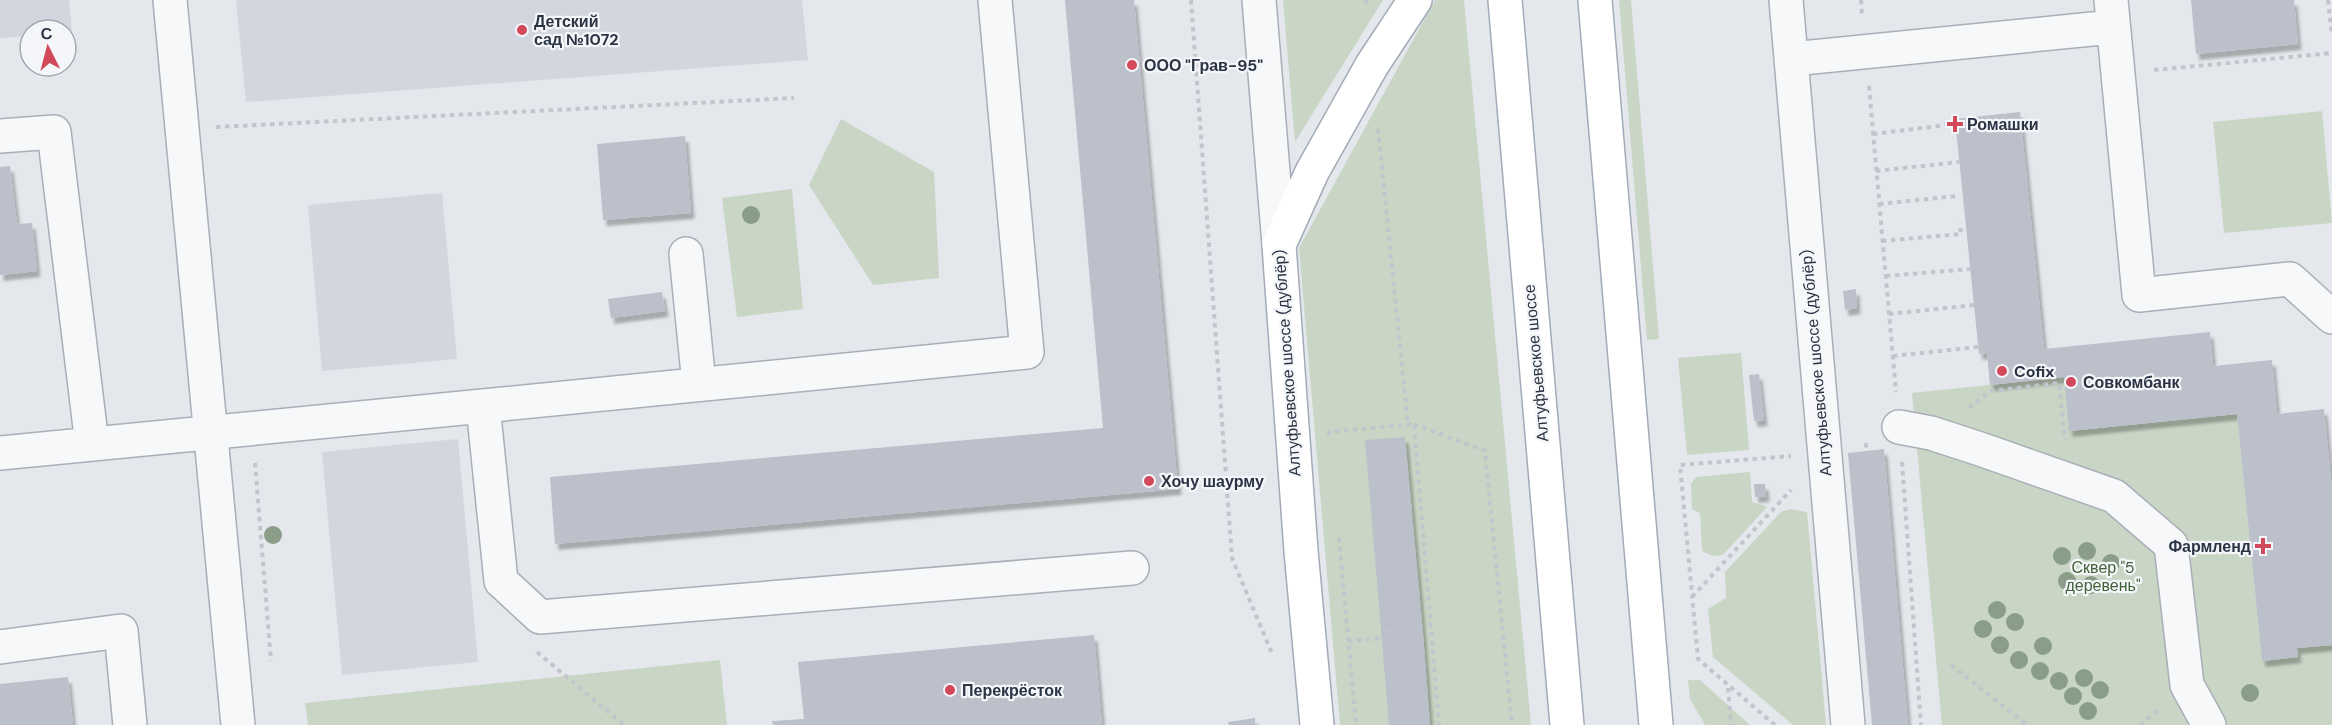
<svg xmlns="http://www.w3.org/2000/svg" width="2332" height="725" viewBox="0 0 2332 725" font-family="'DM Sans',sans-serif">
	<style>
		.built { fill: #d2d6de }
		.green { fill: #c9d6c5 }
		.building { fill: #bbc0ca; filter: url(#shadow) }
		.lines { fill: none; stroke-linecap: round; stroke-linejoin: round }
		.minor-casing { stroke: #a9aeb7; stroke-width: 36 }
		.major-casing { stroke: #a3abb8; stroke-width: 36 }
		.path { stroke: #c2c5cb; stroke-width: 4; stroke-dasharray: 4.5 4.5; stroke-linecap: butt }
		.minor { stroke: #f7f8fa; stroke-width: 33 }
		.major { stroke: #fff; stroke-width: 33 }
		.tree { fill: #899d89 }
		.poi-dot { fill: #d1495b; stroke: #f4f6f9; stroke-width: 2 }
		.labels { text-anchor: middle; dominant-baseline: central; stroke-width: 4.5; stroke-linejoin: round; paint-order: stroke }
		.poi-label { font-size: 16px; font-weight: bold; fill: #2b3445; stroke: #f4f6f9; text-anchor: start }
		.street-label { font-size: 16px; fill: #2b3445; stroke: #f4f6f9 }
		.park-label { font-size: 16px; fill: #3f6138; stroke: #f4f6f9 }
	</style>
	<defs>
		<filter id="shadow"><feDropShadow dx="3.5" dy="6" stdDeviation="1.5" flood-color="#0004"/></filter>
	</defs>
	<rect width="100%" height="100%" fill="#e4e7ec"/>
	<!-- built -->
	<path class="built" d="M0,0h69l3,31 -42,-1v6l-30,2z
		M236,0h566l6,60 -562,42z
		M442,193l15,166 -135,12 -14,-166z
		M458,439l20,223 -136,13 -20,-223z"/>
	<!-- green -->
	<path class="green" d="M1283,0h100l-88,142z
		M1435,0h29l67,725h-191l-41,-477z
		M1619,0h12l28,339 -12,1z
		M2322,111l10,112 -108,10 -11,-111z
		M841,119l93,53 5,106 -66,7 -64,-100z
		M792,189l11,120 -66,8 -15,-119z
		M1741,353l8,97 -62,5 -9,-97z
		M2064,377l6,54 167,-17 25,247 35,-4v-9l35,-3v80h-390l-30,-332z
		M1750,472l2,30 15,5 -44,48 -10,1 -11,-5 -2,-38 -8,-4 -1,-25 5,-7z
		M1790,509l17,3 19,213h-33l-80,-68 -5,-48 18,-11 -1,-26 56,-60z
		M720,660l7,65h-419l-3,-22z
		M1688,680h12l50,45h-45l-15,-26z"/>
	<!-- building -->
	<path class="building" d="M1065,0h69l44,489 -623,55 -5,-67 553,-49z
		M2191,0h103l4,44 -102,10z
		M2020,112l24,237 166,-17 3,34 59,-6 5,54 47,-5 8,81v155l-35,3 1,9 -36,4 -25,-247 -168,17 -5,-54 -74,8 -3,-32 -8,1 -24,-235z
		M685,136l6,77 -88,7 -6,-76z
		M10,166l7,58 15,-1 5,48 -37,4v-108z
		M1856,289l1,19 -12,2 -2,-19z
		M662,292l3,19 -54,7 -3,-19z
		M1759,374l5,46 -10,1 -5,-46z
		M1405,437l18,197 7,91h-41l-24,-285z
		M1884,449l24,276h-36l-24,-272z
		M1754,484h11l1,12 -11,1z
		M1094,635l8,90h-329l-1,-4 32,-2 -6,-57z
		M68,677l5,48h-73v-41z
		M1255,718v7h-26l-1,-3z"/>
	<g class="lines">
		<defs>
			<path id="minor" d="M170,0l68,725
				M1259,0l20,245
				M1786,0l62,725
				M2111,0l28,295 151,-16 42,38
				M1792,59l320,-32
				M0,136l54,-4 38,312
				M686,254l13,130
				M483,406l544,-54 -32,-352
				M1899,427l32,6 52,17 131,46 57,49 16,140 22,40
				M0,453l483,-47 18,175 39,36 592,-49
				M0,647l121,-16 9,94"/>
			<path id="major" d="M1505,0l62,725
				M1595,0l61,725
				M1317,725l-16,-174 -22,-306 33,-73 60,-107 43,-65"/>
		</defs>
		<!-- minor casing -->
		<use href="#minor" class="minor-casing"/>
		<!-- major casing -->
		<use href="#major" class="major-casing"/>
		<!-- path -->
		<path class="path" d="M1191,0l41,558 41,98
			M1366,0l1,8
			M1861,0l1,16
			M2328,0l4,35
			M2154,70l178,-17
			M1869,86l27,306
			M216,127l578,-29
			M1378,129l30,295
			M1873,134l82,-10
			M1876,171l83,-9
			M1879,204l78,-8
			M1882,241l79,-7 -1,-11
			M1886,276l84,-7
			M1889,314l85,-9
			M1893,356l85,-9
			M1969,408l21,-17 69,-8 6,57
			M1414,424l71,27 27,274
			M1329,435v-3l85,-8 25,301
			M1866,443v8
			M1902,462l19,263
			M255,463l16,198
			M1339,538l17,187
			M1692,597l99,-107
			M1389,629v8
			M1348,641l34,-3
			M537,652l87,73
			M1951,665l76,60
			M1728,688l3,37
			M1775,725l-77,-66 -18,-194 111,-9
			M2140,725l19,-16"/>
		<!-- minor -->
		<use href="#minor" class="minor"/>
		<!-- major -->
		<use href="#major" class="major"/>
	</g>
	<!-- trees -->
	<g class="tree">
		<circle cx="751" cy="215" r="9"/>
		<circle cx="273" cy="535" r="9"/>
		<circle cx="2087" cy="551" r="9"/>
		<circle cx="2062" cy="556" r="9"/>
		<circle cx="2111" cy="563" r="9"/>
		<circle cx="2067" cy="581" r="9"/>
		<circle cx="2091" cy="585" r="9"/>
		<circle cx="1997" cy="610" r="9"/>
		<circle cx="2015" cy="622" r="9"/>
		<circle cx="1983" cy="629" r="9"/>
		<circle cx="2000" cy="645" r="9"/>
		<circle cx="2043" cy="646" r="9"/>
		<circle cx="2019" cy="660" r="9"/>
		<circle cx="2040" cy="671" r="9"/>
		<circle cx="2084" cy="678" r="9"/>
		<circle cx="2059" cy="681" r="9"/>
		<circle cx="2100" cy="690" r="9"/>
		<circle cx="2250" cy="693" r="9"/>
		<circle cx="2073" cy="696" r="9"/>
		<circle cx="2088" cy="711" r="9"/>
	</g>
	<!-- markers -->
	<g class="poi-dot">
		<circle cx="522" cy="30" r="6"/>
		<circle cx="1132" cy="65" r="6"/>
		<path d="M1952 115h6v6h6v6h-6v6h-6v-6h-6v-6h6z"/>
		<circle cx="2002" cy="371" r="6"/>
		<circle cx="2071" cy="382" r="6"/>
		<circle cx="1149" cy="481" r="6"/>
		<path d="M2260 537h6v6h6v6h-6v6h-6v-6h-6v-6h6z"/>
		<circle cx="950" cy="690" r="6"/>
	</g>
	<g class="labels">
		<!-- poi labels -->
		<g class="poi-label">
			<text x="534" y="21">Детский<tspan x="534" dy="18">сад №1072</tspan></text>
			<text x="1144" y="65">ООО "Грав-95"</text>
			<text x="1967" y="124">Ромашки</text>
			<text x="2014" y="371">Cofix</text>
			<text x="2083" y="382">Совкомбанк</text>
			<text x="1161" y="481">Хочу шаурму</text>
			<text x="2251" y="546" text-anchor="end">Фармленд</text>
			<text x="962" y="690">Перекрёсток</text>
		</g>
		<!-- street labels -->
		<g class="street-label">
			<text transform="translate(1287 363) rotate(-94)">Алтуфьевское шоссе (дублёр)</text>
			<text transform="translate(1536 363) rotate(-95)">Алтуфьевское шоссе</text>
			<text transform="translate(1816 363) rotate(-95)">Алтуфьевское шоссе (дублёр)</text>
		</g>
		<!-- park labels -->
		<g class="park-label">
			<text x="2103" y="567">Сквер "5<tspan x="2103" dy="18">деревень"</tspan></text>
		</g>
	</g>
	<!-- north arrow -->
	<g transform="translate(48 48) rotate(354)"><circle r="28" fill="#f4f6f9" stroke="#a4a8b1" stroke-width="1.5"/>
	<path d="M0-4.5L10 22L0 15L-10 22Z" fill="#d1495b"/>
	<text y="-9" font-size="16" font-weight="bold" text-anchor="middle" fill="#2b3445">С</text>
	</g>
</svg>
